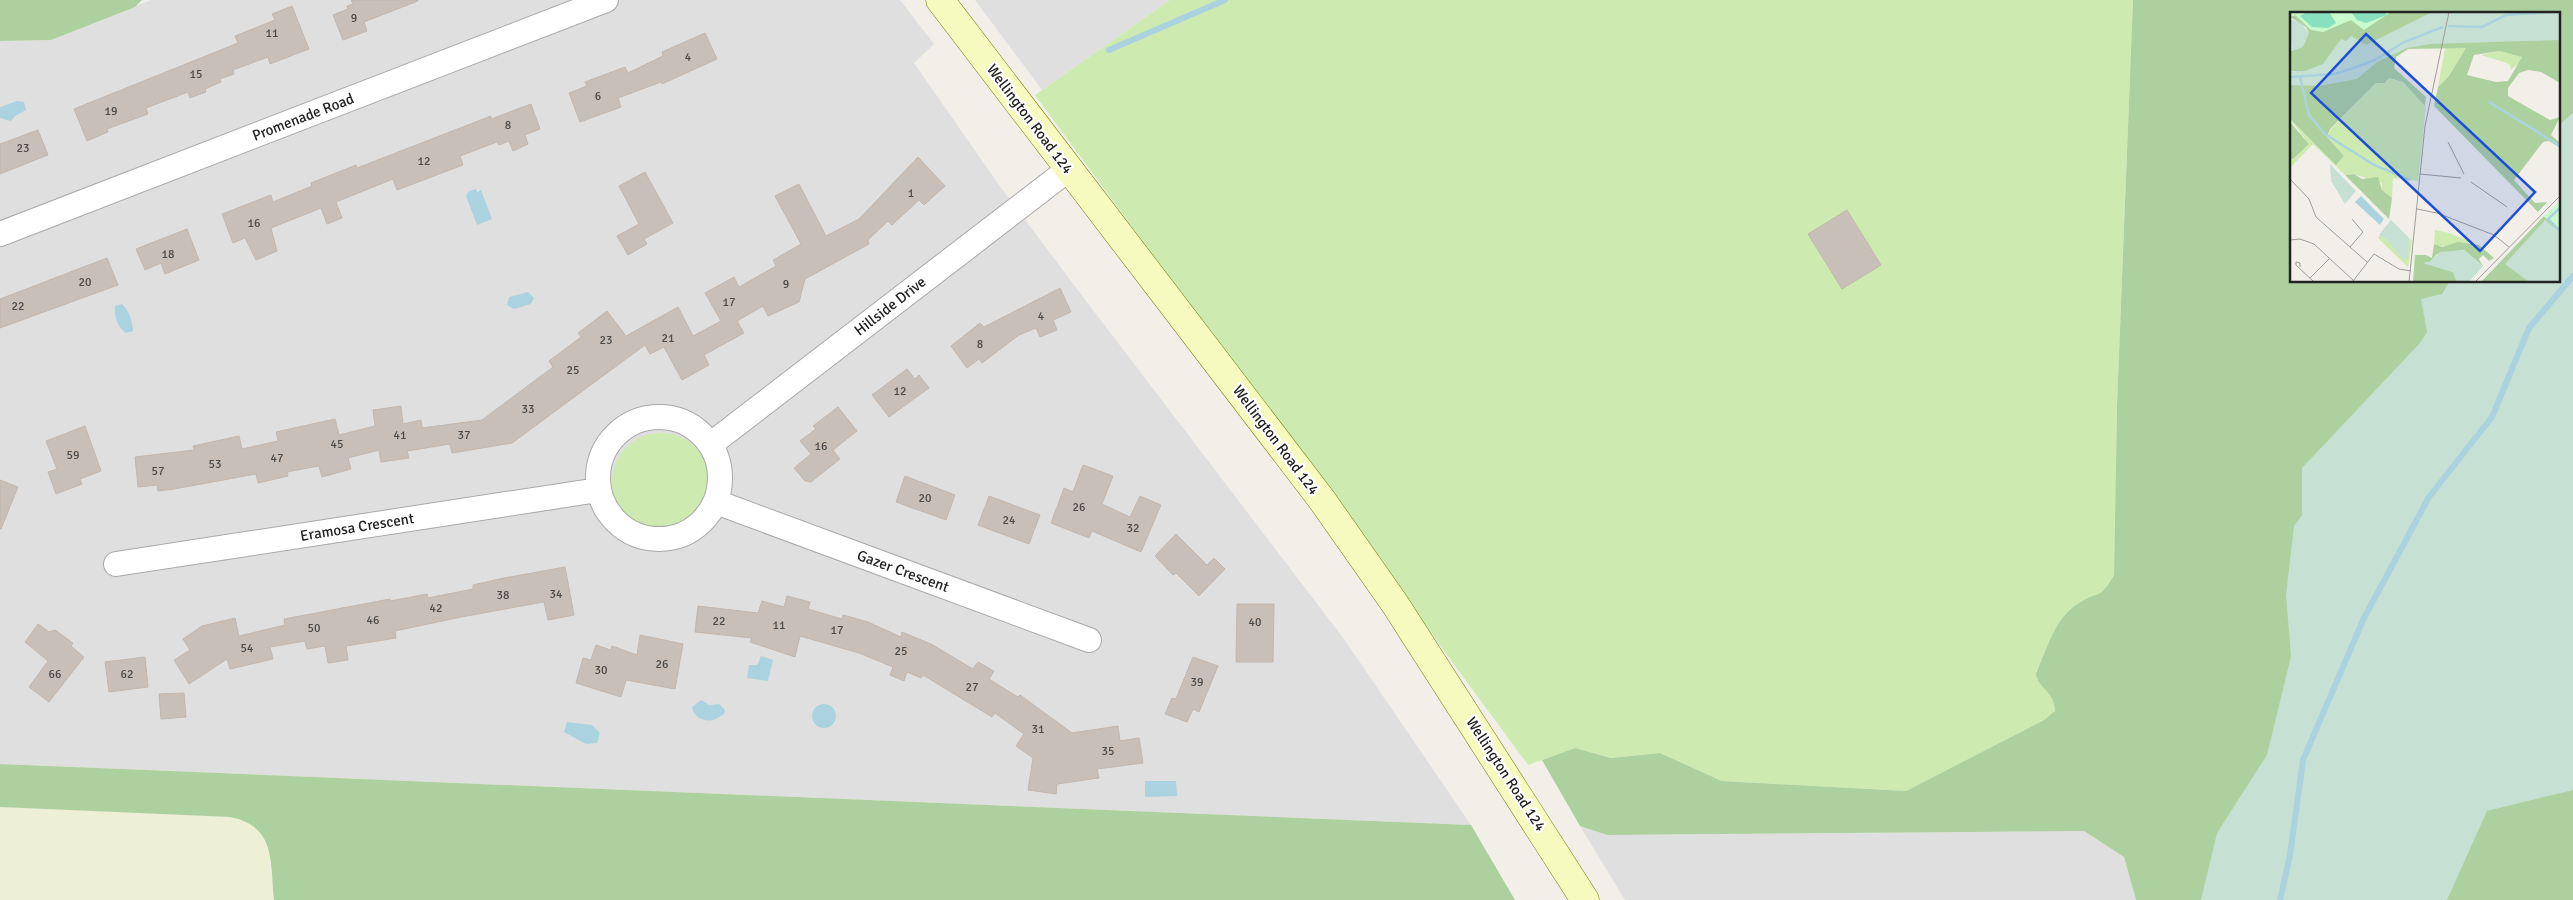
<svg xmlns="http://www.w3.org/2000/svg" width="2573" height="900" viewBox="0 0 2573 900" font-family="Signika,sans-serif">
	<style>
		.residential { fill: #e0dfdf }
		.farmland { fill: #eef0d5 }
		.grass { fill: #cdebb0 }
		.forest { fill: #add19e; fill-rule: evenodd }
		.wetland { fill: #c6e0d4 }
		.water { fill: #aad3df }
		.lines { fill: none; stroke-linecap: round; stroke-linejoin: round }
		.stream { stroke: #aad3df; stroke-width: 6 }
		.building { fill: #c7bfb8; stroke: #c4b6ab }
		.street-casing { stroke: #a9a9a9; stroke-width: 26 }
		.secondary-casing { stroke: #707d05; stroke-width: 29 }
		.street { stroke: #fff; stroke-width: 24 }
		.secondary { stroke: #f7fabf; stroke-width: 28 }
		.labels { text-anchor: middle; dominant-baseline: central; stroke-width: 4.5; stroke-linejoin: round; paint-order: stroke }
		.number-label { font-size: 12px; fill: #4b4948 }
		.street-label { font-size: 15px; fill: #222; stroke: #fff }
		.inset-river { fill: none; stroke: #aad3df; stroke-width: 2.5 }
		.inset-road { fill: none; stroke: #9f9d99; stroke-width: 1 }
		.view { fill: #1d4ed8; fill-opacity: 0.15; stroke: #1d4ed8; stroke-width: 2.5 }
		.inset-edge { fill: none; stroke: #222; stroke-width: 2.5 }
	</style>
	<rect width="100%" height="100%" fill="#f2efe9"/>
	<!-- residential -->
	<path class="residential" d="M151,0h749l34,44 -20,19 85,122 81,108 264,346 127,186 -1471,-61v-723l51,-1z
		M975,0h195l-128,90z
		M1580,826l27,9 477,-4 40,26 12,43h-511z"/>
	<!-- farmland -->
	<path class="farmland" d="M0,807l230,10 17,3 16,12 6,21 5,47h-274z"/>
	<!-- grass -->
	<path class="grass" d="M1170,0h963l-16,405 -3,170c-16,27 -13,15 -35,28 -24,14 -32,46 -43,69 7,14 18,23 19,39l-11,9 -138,71 -184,-10 -62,-28 -49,5 -36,-10 -47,17 -493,-670z
		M612 482a49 49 0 1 1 98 0a49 49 0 1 1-98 0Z"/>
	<!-- forest -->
	<path class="forest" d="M0,0h142l-7,7 -84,33 -51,1z
		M2133,0h440v900h-437l-12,-43 -40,-26 -477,4 -27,-9 -38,-66 33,-12 36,10 49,-5 62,28 184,10 138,-71 11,-9c-1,-21 -18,-23 -19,-38 11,-24 19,-56 43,-70 22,-14 19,-1 35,-28l3,-170zM2292,14h267v267h-267z
		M0,764l1471,61 44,75h-1241c-4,-39 2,-74 -44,-83l-230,-10z"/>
	<!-- wetland -->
	<path class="wetland" d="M2573,113v677l-86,21 -40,89h-246l16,-67 50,-78 24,-99 -5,-61 8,-69 8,-11v-47l118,-125 7,-11 -6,-33 21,-5 8,-13h109v-156z"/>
	<!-- water -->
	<path class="water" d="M17,101l7,1 2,8 -11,6 -4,5 -11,-3v-11z
		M476,189l1,3 4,-2 11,29 -15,6 -11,-29 2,-4z
		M528,292l6,6 -3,6 -17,5 -7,-4 2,-8z
		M122,304c8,8 10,16 11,27l-7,2c-9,-7 -12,-16 -11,-27z
		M761,656l12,4 -5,21 -21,-3 2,-13h8z
		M701,700l8,5 10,-1 6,6 -1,4 -10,6c-10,2 -20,-2 -22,-13z
		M812 716a12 12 0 1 1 24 0a12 12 0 1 1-24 0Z
		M567,722l25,3 8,8 -3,10 -11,1 -22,-12z
		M1145,781h31l1,15 -32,1z"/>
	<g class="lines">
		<!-- stream -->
		<path class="stream" d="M1109,50l116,-50
			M2280,900l10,-45 13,-95 61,-142 65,-121 63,-80 37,-89 44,-52"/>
	</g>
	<!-- building -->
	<path class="building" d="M351,0h67v1l-54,21 3,9 -24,9 -10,-25 15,-6 -1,-3 6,-2z
		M292,6l17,43 -39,15 -2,-7 -35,13 1,4 -14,5 1,3 -16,7 1,3 -16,6 -2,-6 -42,16 2,6 -41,15 1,3 -21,9 -13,-32 164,-66 -3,-7 40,-16 -3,-6z
		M705,33l12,26 -55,25 -1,-2 -43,16 3,9 -41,15 -11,-29 18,-7 -2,-4 40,-15 3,6 35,-17 -1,-4z
		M531,104l9,25 -15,6 3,9 -15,7 -4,-10 -10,4 -2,-3 -37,14 3,9 -66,25 -4,-11 -57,23 6,16 -15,6 -6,-16 -50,20 6,23 -21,9 -11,-22 -12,5 -11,-29 49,-19 2,7 39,-16 -1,-3 45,-18 1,3 134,-52v3z
		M38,130l10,25 -48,19v-30z
		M918,157l27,29 -21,19 -5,-5 -27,25 -4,-4 -20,19 1,4 -64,35 -6,23 -31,14 -5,-10 -26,15 7,12 -40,22 5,10 -27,15 -18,-33 -14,7 -5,-9 -133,98 -60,10 -2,-9 -43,7 2,7 -28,4 -2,-12 -31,8 3,11 -29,8 -3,-11 -32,6 1,4 -30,7 -2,-9 -82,15 -16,2 -1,-6 -19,2 -3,-30 59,-7 -1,-4 46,-10 3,13 36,-8 -2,-9 59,-13 4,16 36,-9 -2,-16 28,-4 2,18 18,-4 1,8 60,-8 71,-53 -4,-6 32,-24 -3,-4 29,-22 19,25 52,-29 15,29 28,-15 -16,-28 29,-16 5,10 37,-21 -3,-6 28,-16 -26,-48 24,-12 27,52 33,-17z
		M645,172l28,51 -29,16 3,5 -19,11 -11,-19 22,-12 -20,-38z
		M1847,210l34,55 -39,24 -34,-55z
		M187,229l12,31 -34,14 -4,-11 -16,7 -9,-21z
		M107,258l11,27 -118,43v-29z
		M1060,288l11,24 -18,8 4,10 -17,7 -4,-9 -17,7 -37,28 -3,-4 -12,9 -16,-22 29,-23 4,4z
		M907,369l8,10 4,-4 10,13 -40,29 -17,-22z
		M838,407l19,24 -24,19 7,9 -29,23 -6,-1 -11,-13 17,-14 -11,-13 16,-12 -3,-3z
		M85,426l16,45 -21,8 2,5 -26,10 -8,-22 9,-3 -11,-28z
		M1083,465l30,11 -11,28 28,13 10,-21 21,9 -20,47 -49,-21 -3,7 -38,-15 13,-35 9,4z
		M905,476l50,19 -9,25 -50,-18z
		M0,480l18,7 -17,42h-1z
		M989,496l51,19 -11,29 -51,-19z
		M1176,534l31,31 7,-7 11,11 -26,27 -23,-23 -3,2 -18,-19z
		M565,567l9,48 -26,5 -4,-18 -83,15 -66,14 1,7 -50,8 2,14 -20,3 -3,-17 -18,3 -2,-8 -35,6 3,12 -43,10 -3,-10 -38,25 -15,-24 16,-10 -7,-11 19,-13 33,-8 4,18 46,-11 -1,-6 106,-20v2l37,-7 1,4 45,-9v-4l31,-7z
		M787,596l23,6 -2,7 34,10 1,-4 25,7 33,15 1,-5 29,12 42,25 5,-7 16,9 -5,8 29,18 2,-2 52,38 46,-7 2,15 19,-3 4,25 -46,6 2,9 -42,6 -1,10 -28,-4 5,-32 -17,-12 8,-12 -29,-21 -3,4 -69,-42 -2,3 -14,-6 -3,9 -14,-6 3,-8 -34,-14 -59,-17 -5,21 -45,-15 2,-4 -57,-6 3,-26 60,7 4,-12 22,6z
		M1237,604h37l-1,58h-37z
		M38,624l11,8 6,-2 18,13 -2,3 13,11 -35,45 -20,-15 19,-26 -23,-19z
		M640,635l43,9 -8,45 -49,-9 -5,17 -45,-14 7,-25 8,2 5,-15 15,5 1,-4 25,9z
		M145,657l3,30 -39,5 -4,-30z
		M1193,657l25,9 -19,46 -6,-3 -6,13 -22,-8 7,-16 4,1z
		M184,693l2,24 -25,2 -2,-25z"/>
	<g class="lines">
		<defs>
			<path id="street" d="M0,234l606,-234
				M598 478a61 61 0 1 1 122 0a61 61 0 1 1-122 0Z
				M711,444l358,-275
				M716,502l373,138
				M116,564l482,-74"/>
			<path id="secondary" d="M940,0l382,500 73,104 190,296"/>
		</defs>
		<!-- street casing -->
		<use href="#street" class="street-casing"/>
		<!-- secondary casing -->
		<use href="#secondary" class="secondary-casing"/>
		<!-- street -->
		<use href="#street" class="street"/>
		<!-- secondary -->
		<use href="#secondary" class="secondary"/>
	</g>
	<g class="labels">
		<!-- number labels -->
		<g class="number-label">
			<text x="354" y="18">9</text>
			<text x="272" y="33">11</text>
			<text x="688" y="57">4</text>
			<text x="196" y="74">15</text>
			<text x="598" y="96">6</text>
			<text x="111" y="111">19</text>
			<text x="508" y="125">8</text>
			<text x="23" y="148">23</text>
			<text x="424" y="161">12</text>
			<text x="911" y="193">1</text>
			<text x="254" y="223">16</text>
			<text x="168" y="254">18</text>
			<text x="85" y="282">20</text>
			<text x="786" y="284">9</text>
			<text x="729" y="302">17</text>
			<text x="18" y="306">22</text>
			<text x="1041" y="316">4</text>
			<text x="668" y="338">21</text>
			<text x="606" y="340">23</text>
			<text x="980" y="344">8</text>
			<text x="573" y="370">25</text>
			<text x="900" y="391">12</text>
			<text x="528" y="409">33</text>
			<text x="400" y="435">41</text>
			<text x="464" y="435">37</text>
			<text x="337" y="444">45</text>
			<text x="821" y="446">16</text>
			<text x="73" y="455">59</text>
			<text x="277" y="458">47</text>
			<text x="215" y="464">53</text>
			<text x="158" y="471">57</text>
			<text x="925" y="498">20</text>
			<text x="1079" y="507">26</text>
			<text x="1009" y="520">24</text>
			<text x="1133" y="528">32</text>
			<text x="556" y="594">34</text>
			<text x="503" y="595">38</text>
			<text x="436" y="608">42</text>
			<text x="373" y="620">46</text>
			<text x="719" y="621">22</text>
			<text x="1255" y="622">40</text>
			<text x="779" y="625">11</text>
			<text x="314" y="628">50</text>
			<text x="837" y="630">17</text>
			<text x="247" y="648">54</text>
			<text x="901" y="651">25</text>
			<text x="662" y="664">26</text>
			<text x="601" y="670">30</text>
			<text x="55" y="674">66</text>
			<text x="127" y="674">62</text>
			<text x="1197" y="682">39</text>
			<text x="972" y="687">27</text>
			<text x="1038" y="729">31</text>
			<text x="1108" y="751">35</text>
		</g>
		<!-- street labels -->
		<g class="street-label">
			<text transform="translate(303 117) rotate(-21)">Promenade Road</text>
			<text transform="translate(1030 119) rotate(53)">Wellington Road 124</text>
			<text transform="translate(890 306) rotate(-38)">Hillside Drive</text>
			<text transform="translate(1276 440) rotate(53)">Wellington Road 124</text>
			<text transform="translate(357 527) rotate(-9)">Eramosa Crescent</text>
			<text transform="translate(903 571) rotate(20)">Gazer Crescent</text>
			<text transform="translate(1506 774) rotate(57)">Wellington Road 124</text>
		</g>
	</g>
	<!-- overview -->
	<g transform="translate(2290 12)">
		<rect width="270" height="270" fill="#f2efe9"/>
		<path d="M155,36h22l-18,28 -11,11zM210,39l20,3 2,6 -11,10 -1,-5 -6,-3 -23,-7zM98,66l15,4 23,25 -8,74 -25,-3 -1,20 -10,-8v-7l-28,-9 -9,1 -32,-31 -23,24v-10l3,1 16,-15 -19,-25 46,45 8,-8 -17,-19 4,-8 45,-46 11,-1zM101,208l21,21 -4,26 -30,-29zM145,218l14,3 23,9 -35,5 -3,-3z" fill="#cdebb0"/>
		<path d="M97,0h173v71l-19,-11 -13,-2 -9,3 -11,15v8l42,24 10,-3 -9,18 9,8v5l-11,-7 -6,1 -29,38 21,23 12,-1 -9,10 -104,-106 4,-19 11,-11 17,-28 -58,1 -12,8 -2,11 32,29 -1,9 -22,-24 -14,-4 -4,5h-9l-46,46 -3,8 17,19 -8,9 -46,-46v-69l2,1 17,-18 -3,-6 -16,-10 5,-2 44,8 12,-3 9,5zM210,39l22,6 -14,24 -12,1 -29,-7 7,-20zM0,110l19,22 -16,15 -3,-1zM64,162l8,5 16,-2 4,13 10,8 -3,21 -44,-44zM254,204l16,16v50h-79zM168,230l21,3 15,13 -5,3 -6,-6 -4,4 4,7 -19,-16 -27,4 -7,8 -6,1 29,9 4,10h-44l2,-27h11l6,3 2,-14 8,3z" fill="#add19e" fill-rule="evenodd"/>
		<path d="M142,0h128v28l-130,4 -23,4 -30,14 -20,17 -38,7 -29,-1v-14h15l18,-7 18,-25 5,2 5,-5 15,9zM0,7l11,4 8,10 -6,14 -11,4zM40,152l26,27 -11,13 -14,-23zM101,208l18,18 -1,21 -7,-2 -13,-17 -9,-5zM255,208l15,12v50h-31l-24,-18zM174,238l19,16 -14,16h-12l-4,-10 -30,-9 7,-1 10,-10z" fill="#c6e0d4"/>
		<path d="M0,0h101l-27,18 -13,-10 -28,12 -12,-2 -16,-15 -5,2zM270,189v26l-2,3 -14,-14z" fill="#c8facc"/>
		<path d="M17,0h22l7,11 -8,5 -16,-1 -12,-11zM61,0h33l3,3 -21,8 -9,-3z" fill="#88e0be"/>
		<path d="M71,184l23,23 -4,6 -25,-23z" fill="#aad3df"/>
		<path class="inset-river" d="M158,14l34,1 24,-12 45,-3M0,65l44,-3 17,-5 24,-9 29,-18 39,-15M10,65l9,38 16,19 49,31 36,15M199,90l71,44M270,196l-12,11 12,12"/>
		<path class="inset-road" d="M158,130l16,32M130,162l41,4M0,167l19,20 7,18 51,45M181,170l36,25M127,197l20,4 57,22 15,12M0,228l10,-1 14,5 41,38M60,235l13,-15 -11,-13M10,255v-4l-4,-1v3l18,17M20,266l19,-19M63,269l21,-27 25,15 12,2M119,270l16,-156 24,-114M185,270l85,-86"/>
		<path class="view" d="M76,22l169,158 -55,59 -169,-158z"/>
		<rect width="270" height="270" class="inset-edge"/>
	</g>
</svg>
